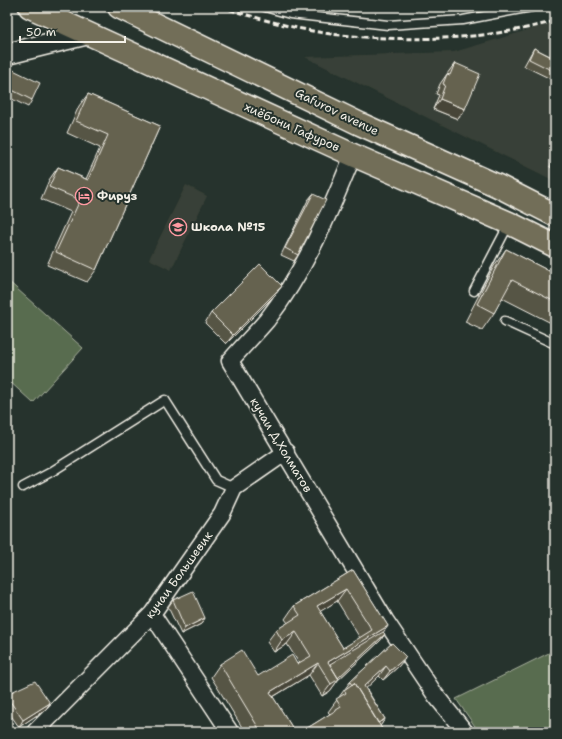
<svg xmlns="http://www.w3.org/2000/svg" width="562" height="739" viewBox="0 0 562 739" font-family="'Shantell Sans',sans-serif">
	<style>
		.built { fill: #394137 }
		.green { fill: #596c4f; stroke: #a6ae9c }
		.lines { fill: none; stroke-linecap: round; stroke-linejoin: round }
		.service-casing { stroke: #f4f1e8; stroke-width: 11 }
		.minor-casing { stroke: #f4f1e8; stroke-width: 19 }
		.tertiary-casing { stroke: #f4f1e8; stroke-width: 23 }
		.trunk-casing { stroke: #f4f1e8; stroke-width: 25 }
		.service { stroke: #26332d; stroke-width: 8 }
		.minor { stroke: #26332d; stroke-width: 16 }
		.tertiary { stroke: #26332d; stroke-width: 20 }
		.trunk { stroke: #726e59; stroke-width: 22 }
		.rail { stroke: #f4f1e8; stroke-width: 3; stroke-dasharray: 6 3; stroke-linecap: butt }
		.wall { fill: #575444; stroke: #f4f1e8; fill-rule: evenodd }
		.shaded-wall { fill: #474537; stroke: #f4f1e8 }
		.building { fill: #65624f; stroke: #f4f1e8; fill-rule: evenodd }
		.labels { text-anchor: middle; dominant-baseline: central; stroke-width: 4; stroke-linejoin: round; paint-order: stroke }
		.street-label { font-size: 12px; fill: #f4f1e8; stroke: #26332d }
		.poi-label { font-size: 12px; font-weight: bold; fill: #f4f1e8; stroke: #26332d; text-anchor: start }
	</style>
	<rect width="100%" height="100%" fill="#26332d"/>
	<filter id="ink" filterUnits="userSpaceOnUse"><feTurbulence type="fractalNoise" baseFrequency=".025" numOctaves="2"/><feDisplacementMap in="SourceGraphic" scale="8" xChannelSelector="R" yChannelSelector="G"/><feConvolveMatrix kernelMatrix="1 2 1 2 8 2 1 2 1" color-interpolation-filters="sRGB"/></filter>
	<g filter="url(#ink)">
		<!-- built -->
		<path class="built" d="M555,22v159l-250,-124 149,-5z
			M186,185l21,11 -36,74 -22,-11z"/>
		<!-- green -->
		<path class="green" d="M7,280l76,68 -50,55 -26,-24z
			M555,650v82h-76l-23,-33z"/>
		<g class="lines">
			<defs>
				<path id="service" d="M265,7l25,7 98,11 75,-5 69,-13
					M474,291l35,-67
					M505,321l50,23
					M23,487l28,-15 114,-72 51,80 18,8"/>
				<path id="minor" d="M353,155c-23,57 -48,116 -86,165 -12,14 -25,27 -37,41l155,259 51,76 29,36
					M152,614l78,118
					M35,732l117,-118 70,-100 12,-26 52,-36"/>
				<path id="tertiary" d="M7,54l81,-20"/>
				<path id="trunk" d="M30,7l323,148 156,68 46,23
					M119,7l241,117 138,62 57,29"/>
			</defs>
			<!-- service casing -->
			<use href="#service" class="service-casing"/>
			<!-- minor casing -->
			<use href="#minor" class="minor-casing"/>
			<!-- tertiary casing -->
			<use href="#tertiary" class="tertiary-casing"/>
			<!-- trunk casing -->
			<use href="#trunk" class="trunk-casing"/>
			<!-- service -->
			<use href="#service" class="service"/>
			<!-- minor -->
			<use href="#minor" class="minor"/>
			<!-- tertiary -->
			<use href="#tertiary" class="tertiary"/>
			<!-- trunk -->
			<use href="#trunk" class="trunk"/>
			<!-- rail -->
			<path class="rail" d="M221,7c36,11 73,22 110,27 73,8 153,7 224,-13"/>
		</g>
		<!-- wall -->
		<path class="wall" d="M555,39v42l-31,-15 6,-11 4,-7 18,9 1,-16z
			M455,63l10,46 -7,10 -25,-10 6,-14 -3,-1 4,-10 7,-10z
			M7,67l25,33 -4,7 -20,-10 -1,2z
			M88,94l72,32 -64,144 -9,12 -40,-17 24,-53 -30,-13 8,-19 9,-13 28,12 14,-31 -33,-15 12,-27z
			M555,155v14l-5,-2z
			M313,194l-15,61 -4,6 -13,-6 27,-55z
			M506,249l49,25v51l-53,-27 -8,15 -12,17 -17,-8 29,-56z
			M282,286l-7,9 -49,49 -21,-21 6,-10z
			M353,570l35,56 -5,6 2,2 -5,7 -42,39 -8,11 -8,5 -13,-21 -36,22 22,35h-50l-34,-55 9,-13 38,12 41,-13 -12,-19 -13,8 -7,-10 9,-12 12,-7 -3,-4 9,-13zM337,601l23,37 -17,10 -23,-37z
			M173,600l32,18 -4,6 -20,10 -13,-27z
			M392,643l7,23 -16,14 -4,-4 -13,12 19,31 -5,7 4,6h-83l29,-18 -2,-2 22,-30z
			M7,694l43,9 -4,6 -27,18 -12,-17z"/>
		<!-- shaded-wall -->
		<path class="shaded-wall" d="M440,99l25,10 -7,10 -25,-10z
			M554,160l1,1v8l-5,-2z
			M282,286l-7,9 -49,49 7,-9z
			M346,589l-9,12 -29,18 9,-13z
			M205,618l-4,6 -20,10 4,-6z
			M388,626l-9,12 -53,33 2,-9z
			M296,632l-9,12 -13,8 8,-12z
			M385,634l-5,7 -42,39 -8,11 -8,5 9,-12z
			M406,657l-7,9 -16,14 7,-9z
			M318,663l-9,12 -48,29 9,-12z
			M386,666l-7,10 -21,20 6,-10z
			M50,703l-4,6 -27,18 4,-7z
			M385,719l-7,10 -2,-5z"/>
		<!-- building -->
		<path class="building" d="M534,48l21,11v13l-26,-13z
			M455,63l25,11 -15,35 -25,-10 5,-14 -2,-1 4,-10 3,1z
			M7,67l33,16 -8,17 -20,-10 -2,6 -3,-1z
			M88,94l72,32 -64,144 -40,-18 24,-52 -31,-13 9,-20 30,13 20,-45 -32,-14z
			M313,194l13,6 -28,55 -13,-7z
			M506,249l49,25v28l-43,-22 -18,33 -17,-9z
			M260,264l22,22 -49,49 -22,-22z
			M353,570l35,56 -60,36 11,17 -8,5 -13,-21 -48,29 25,40h-34l-41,-68 22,-14 16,26 34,-21 5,9 14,-8 -15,-24 -14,8 -6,-10 24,-15 -6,-9zM346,589l26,41 -29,18 -26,-42z
			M193,591l12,27 -20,10 -12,-28z
			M383,632l2,2 -47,44 -8,-14z
			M392,643l14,14 -16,14 -4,-5 -22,20 21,33 -7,4 -24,-40 -2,2 -2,-3z
			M35,681l15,22 -27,17 -16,-23v-3z
			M354,683l30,49h-25l-2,-3 -5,3h-51l40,-25 -5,-8 10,-6 -2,-3z"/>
	</g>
	<!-- icons -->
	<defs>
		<symbol id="hotel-ring" viewBox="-11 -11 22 22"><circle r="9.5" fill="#26332d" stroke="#ff9aa2" stroke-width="1.5"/><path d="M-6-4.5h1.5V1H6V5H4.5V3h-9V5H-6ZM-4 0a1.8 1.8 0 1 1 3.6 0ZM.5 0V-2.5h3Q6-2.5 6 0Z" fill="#ff9aa2"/></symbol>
		<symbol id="school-ring" viewBox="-11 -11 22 22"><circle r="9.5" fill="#26332d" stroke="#ff9aa2" stroke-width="1.5"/><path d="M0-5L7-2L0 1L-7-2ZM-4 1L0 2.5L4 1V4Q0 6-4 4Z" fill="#ff9aa2"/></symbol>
	</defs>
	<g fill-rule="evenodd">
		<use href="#hotel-ring" x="74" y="186" width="20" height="20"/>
		<use href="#school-ring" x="168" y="217" width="20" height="20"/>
	</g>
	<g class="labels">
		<!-- street labels -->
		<g class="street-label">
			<text transform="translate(337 112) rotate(26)">Gafurov avenue</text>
			<text transform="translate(292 127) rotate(24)">хиёбони Гафуров</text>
			<text transform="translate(281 445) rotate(59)">кучаи Д,Холматов</text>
			<text transform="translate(179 575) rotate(-54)">кучаи Большевик</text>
		</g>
		<!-- poi labels -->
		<g class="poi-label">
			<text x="97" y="196">Фируз</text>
			<text x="191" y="227">Школа №15</text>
		</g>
	</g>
	<!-- margin -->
	<rect width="562" height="739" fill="none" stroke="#26332d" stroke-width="24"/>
	<rect x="12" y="12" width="538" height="715" fill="none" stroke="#f4f1e8" stroke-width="1.5" filter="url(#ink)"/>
	<!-- scale -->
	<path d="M20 36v6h105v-6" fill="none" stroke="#f4f1e8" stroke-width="2"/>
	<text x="26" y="36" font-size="12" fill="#f4f1e8" stroke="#26332d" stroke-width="3" paint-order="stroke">50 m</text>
</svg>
